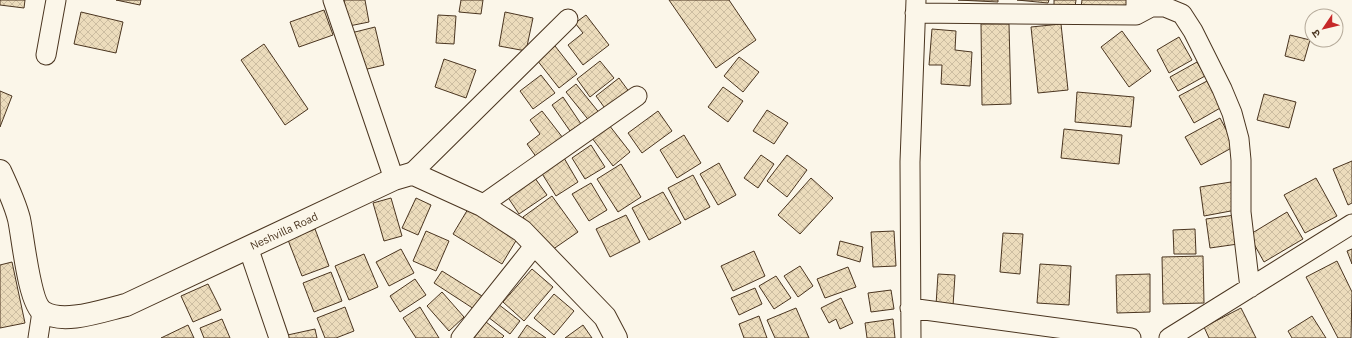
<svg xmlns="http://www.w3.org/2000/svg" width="1352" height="338" viewBox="0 0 1352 338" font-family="'IBM Plex Sans','Noto Sans Devanagari',sans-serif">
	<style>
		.building { fill: url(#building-cross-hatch); stroke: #4a3520 }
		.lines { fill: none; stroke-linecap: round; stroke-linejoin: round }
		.street-casing { stroke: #4a3520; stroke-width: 21 }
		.secondary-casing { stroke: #4a3520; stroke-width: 24 }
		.street { stroke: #fbf6e9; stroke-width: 19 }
		.secondary { stroke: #fbf6e9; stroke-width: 22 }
		.labels { text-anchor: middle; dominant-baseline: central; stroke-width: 3; stroke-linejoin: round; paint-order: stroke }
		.street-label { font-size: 11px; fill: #4a3520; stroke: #fbf6e9 }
	</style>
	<defs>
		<pattern id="building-cross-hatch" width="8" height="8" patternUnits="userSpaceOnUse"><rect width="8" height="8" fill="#ecdcbc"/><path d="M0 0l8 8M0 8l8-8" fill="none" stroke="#ccbda1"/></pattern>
	</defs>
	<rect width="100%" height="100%" fill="#fbf6e9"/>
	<!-- building -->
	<path class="building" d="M0,0h25l-1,8 -24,-3z
		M116,0h25l-1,5z
		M344,0h21l4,22 -20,4z
		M461,0h22l-2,14 -22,-2z
		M669,0h60l27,40 -40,28z
		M958,0h40v2z
		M1017,0h32l-1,3z
		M1054,0h22l-1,7 -21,-2z
		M1082,0h46l-1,11 -46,-4z
		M324,10l9,25 -34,12 -9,-25z
		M81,12l42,10 -7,31 -42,-9z
		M505,12l28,6 -7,33 -27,-5z
		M438,15l18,1 -2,28 -18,-1z
		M586,15l23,30 -26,20 -15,-20 15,-12 -8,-10z
		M981,24h28l2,80 -29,1z
		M1061,24l7,66 -30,3 -7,-66z
		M375,27l9,38 -25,6 -8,-38z
		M932,29l24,2 -1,19 17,2 -2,34 -29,-2 1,-19h-13z
		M1122,31l29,40 -22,16 -28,-40z
		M1290,35l20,5 -6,21 -19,-5z
		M1179,37l13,23 -23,13 -12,-23z
		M264,44l44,65 -23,16 -44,-65z
		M555,46l22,28 -18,14 -22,-28z
		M739,57l20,15 -16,20 -19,-16z
		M444,59l32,11 -10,28 -31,-11z
		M600,61l14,17 -24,19 -13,-18z
		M1197,62l8,14 -27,15 -8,-14z
		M541,75l14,18 -22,16 -13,-18z
		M619,78l11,15 -23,18 -11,-15z
		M1207,81l15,26 -28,16 -15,-27z
		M576,84l25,31 -10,8 -25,-31z
		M723,87l20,14 -15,21 -20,-15z
		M0,91l12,5 -12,31z
		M1077,92l57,5 -3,30 -56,-5z
		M1264,94l32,8 -7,26 -32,-8z
		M563,97l18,27 -11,7 -18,-26z
		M767,110l21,13 -14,21 -21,-13z
		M542,111l21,27 -26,20 -10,-14 13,-10 -10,-14z
		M658,111l14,20 -30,22 -14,-20z
		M1220,118l15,28 -34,19 -16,-28z
		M609,125l21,27 -17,14 -21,-28z
		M1064,129l58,6 -3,29 -58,-6z
		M684,135l17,28 -24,15 -17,-28z
		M591,145l14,22 -20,12 -13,-21z
		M761,155l13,9 -16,24 -14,-10z
		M787,155l20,15 -20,27 -20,-16z
		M564,158l14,24 -22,14 -15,-24z
		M1352,161v42l-4,2 -15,-36z
		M719,163l17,32 -18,10 -18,-31z
		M621,164l20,33 -23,15 -21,-33z
		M532,174l15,21 -28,19 -14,-21z
		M693,175l17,32 -25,13 -17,-32z
		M811,178l22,20 -33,36 -22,-19z
		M1316,178l21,38 -32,17 -21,-38z
		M1231,182l5,28 -32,6 -4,-29z
		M591,183l16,27 -18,11 -17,-27z
		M663,192l18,31 -32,17 -17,-32z
		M552,196l26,36 -29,20 -26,-35z
		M391,198l11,38 -18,5 -11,-38z
		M416,198l15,7 -13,30 -16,-7z
		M468,209l49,30 -15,25 -49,-30z
		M1287,212l16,27 -39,23 -15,-27z
		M626,215l14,27 -30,15 -14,-28z
		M1235,215l3,29 -28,4 -4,-29z
		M315,229l14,37 -27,10 -14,-36z
		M1195,229l1,25h-22l-1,-24z
		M426,231l23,10 -13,30 -23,-10z
		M894,231l2,35 -23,1 -2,-35z
		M1003,233l20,1 -3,40 -20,-2z
		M840,241l23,6 -3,15 -23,-7z
		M401,249l13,24 -25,13 -13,-24z
		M1352,249v15l-5,-13z
		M754,251l11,25 -32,15 -12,-25z
		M364,254l14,33 -29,13 -14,-34z
		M1203,256l1,47 -41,1 -1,-47z
		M1337,261l15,31 -1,46h-13l-32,-61z
		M12,262l13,61 -25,5v-63z
		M1040,264l31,2 -2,39 -32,-2z
		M800,266l13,20 -15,11 -14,-21z
		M848,267l8,20 -31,11 -8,-19z
		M532,269l21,18 -29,34 -21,-19z
		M442,271l40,25 -8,13 -40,-26z
		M331,272l11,29 -28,11 -11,-29z
		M938,274l17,1 -2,31 -17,-1z
		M1150,274v38l-33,1 -1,-38z
		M776,276l15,22 -17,11 -15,-23z
		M415,279l11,16 -26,17 -10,-16z
		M208,284l13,26 -28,12 -12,-26z
		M755,288l7,16 -23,11 -8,-17z
		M891,290l3,19 -23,3 -3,-19z
		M442,292l22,25 -15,14 -22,-25z
		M554,294l20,17 -20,24 -20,-17z
		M841,298l12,25 -13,6 -4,-10 -7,4 -8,-15z
		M498,304l22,17 -10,13 -22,-17z
		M345,307l9,24 -18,7h-11l-8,-20z
		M420,307l19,31h-23l-13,-20z
		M796,308l13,30h-34l-8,-18z
		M1241,308l15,30h-47l-5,-11z
		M759,316l8,22h-23l-5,-14z
		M1312,316l14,22h-34l-4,-7z
		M222,319l8,19h-26l-4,-10z
		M893,319l2,19h-28l-2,-15z
		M486,322l18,14 -2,2h-28z
		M188,325l6,13h-33z
		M527,325l19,13h-28z
		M583,325l9,13h-27z
		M315,329l2,9h-34v-2z"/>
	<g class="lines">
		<defs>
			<path id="street" d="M333,0l61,179
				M1136,0v15l15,-8h14l17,7 11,17 29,58 10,24 7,26 2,21v52l9,76
				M915,13l221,2
				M46,55l10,-55
				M411,174l157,-155
				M482,205l155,-109
				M248,247l31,91
				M910,308l221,30
				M38,338l4,-26
				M461,338l74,-93
				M911,338l-1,-176 6,-162
				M1169,338l183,-114"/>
			<path id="secondary" d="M0,171c7,15 15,32 19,48 4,18 10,84 24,93 21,13 61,-2 83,-7l268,-126 17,-5 5,1 66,30 40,26 83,86 11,21"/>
		</defs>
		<!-- street casing -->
		<use href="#street" class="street-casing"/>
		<!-- secondary casing -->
		<use href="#secondary" class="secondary-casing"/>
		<!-- street -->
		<use href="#street" class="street"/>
		<!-- secondary -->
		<use href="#secondary" class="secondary"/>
	</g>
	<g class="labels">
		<!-- street labels -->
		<g class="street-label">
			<text transform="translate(284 231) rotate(-25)">Neshvilla Road</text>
		</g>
	</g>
	<!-- north arrow -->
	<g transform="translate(1324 28) rotate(235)"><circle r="19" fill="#fbf6e9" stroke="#b4a999"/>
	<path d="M0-3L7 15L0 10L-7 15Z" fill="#c62828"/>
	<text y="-6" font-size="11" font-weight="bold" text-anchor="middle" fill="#4a3520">उ</text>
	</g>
</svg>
